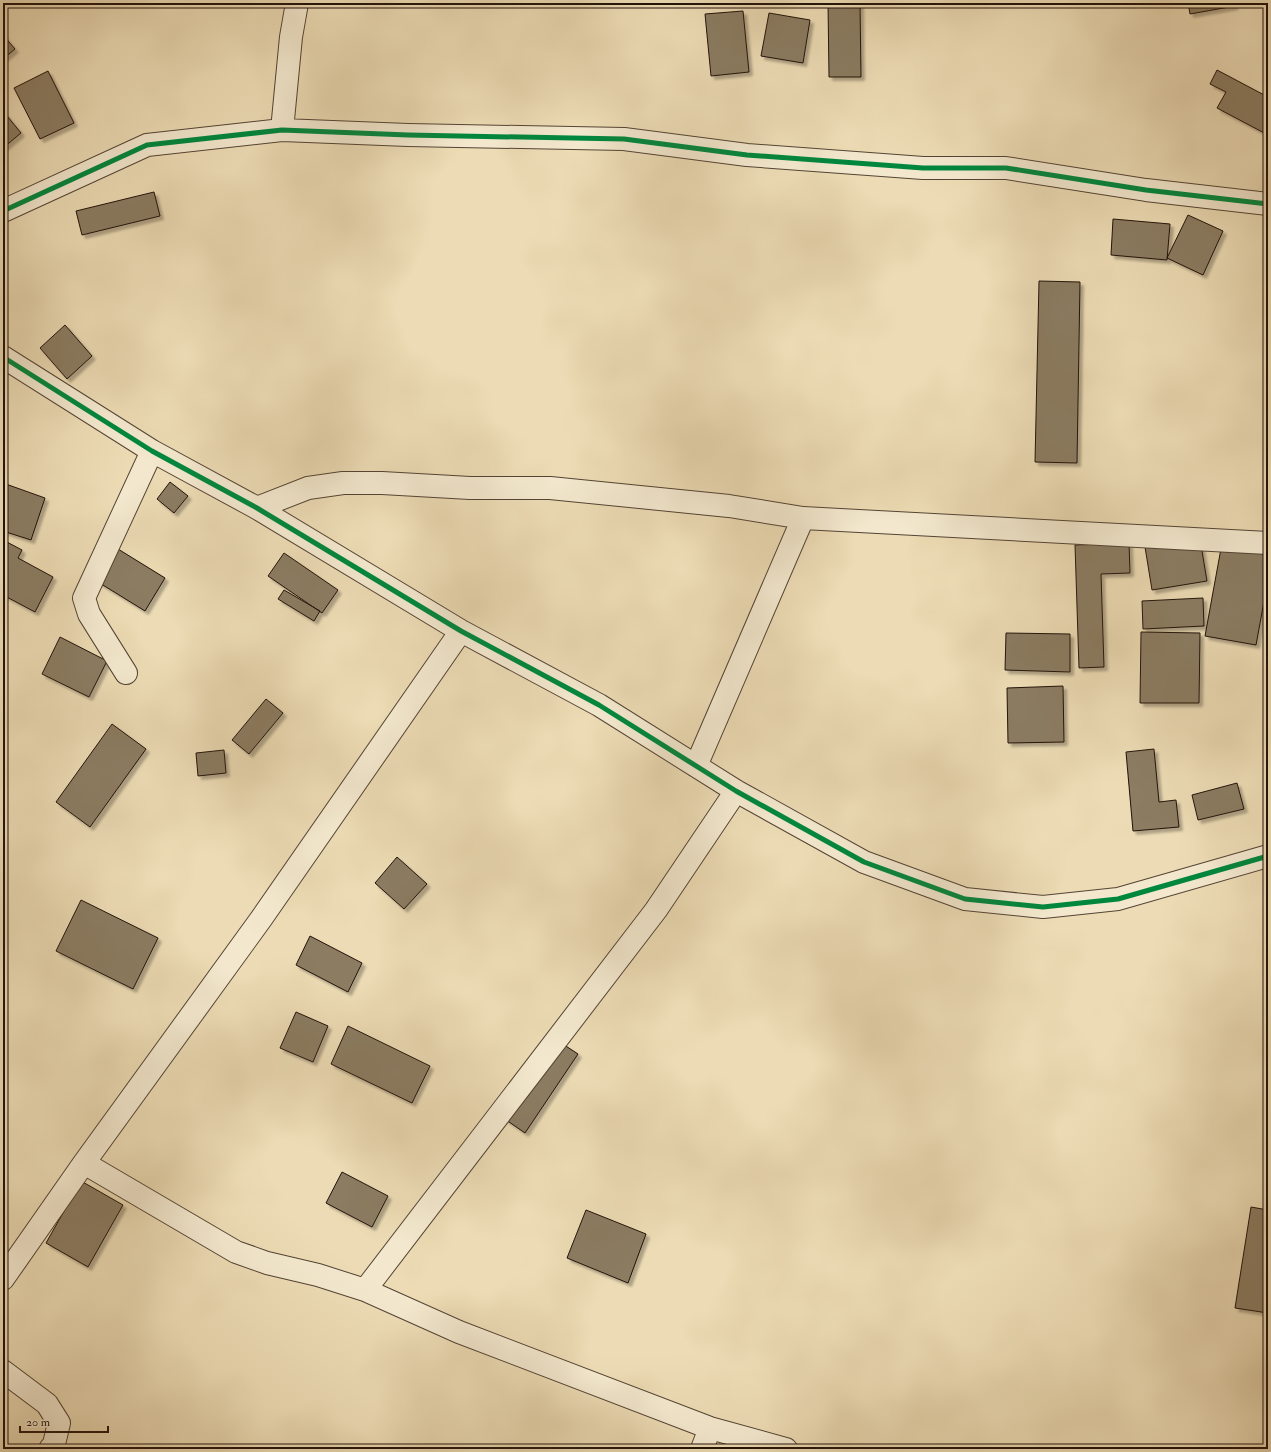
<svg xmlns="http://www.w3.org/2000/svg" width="1271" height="1452" viewBox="0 0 1271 1452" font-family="'IM FELL Double Pica',serif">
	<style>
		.building { fill: #8b7b62; stroke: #22120a; filter: url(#shadow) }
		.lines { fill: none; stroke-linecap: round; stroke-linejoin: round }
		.minor-casing { stroke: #544434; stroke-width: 24 }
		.minor { stroke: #f3e8ce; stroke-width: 22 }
		.cycleway-casing { stroke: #f3e8ce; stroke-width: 8 }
		.cycleway { stroke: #00873e; stroke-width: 5 }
	</style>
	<defs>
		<filter id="shadow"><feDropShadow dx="3.5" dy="3.5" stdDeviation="1" flood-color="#0004"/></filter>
	</defs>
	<rect width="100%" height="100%" fill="#ecdbb4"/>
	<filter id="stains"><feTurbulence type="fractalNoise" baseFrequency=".005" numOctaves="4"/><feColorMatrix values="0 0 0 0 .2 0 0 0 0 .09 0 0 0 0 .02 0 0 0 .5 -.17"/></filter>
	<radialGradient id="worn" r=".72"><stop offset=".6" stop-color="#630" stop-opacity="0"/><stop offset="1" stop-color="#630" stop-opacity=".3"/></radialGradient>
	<!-- building -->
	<path class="building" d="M828,3h32l1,74h-32z
		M1188,3h46l1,3 -45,8z
		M743,11l6,61 -38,4 -6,-62z
		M769,13l41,7 -7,43 -42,-7z
		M3,35l12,14 -12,10z
		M1217,70l51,27v38l-51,-27 9,-16 -16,-8z
		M48,71l26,52 -34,16 -26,-51z
		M3,111l18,22 -18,15z
		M154,192l6,24 -78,19 -6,-24z
		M1188,215l35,16 -20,44 -36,-17z
		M1113,219l57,5 -3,36 -56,-5z
		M1039,281l41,1 -3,181 -42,-1z
		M65,325l27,31 -25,23 -27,-31z
		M170,482l18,14 -14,17 -17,-14z
		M3,483l42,15 -14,42 -28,-9z
		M1224,532l44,8v40l-12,65 -51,-9z
		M1199,533l8,48 -55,9 -8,-49z
		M3,540l19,10 -4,8 35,19 -18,35 -32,-17z
		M105,541l60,37 -20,33 -60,-37z
		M1129,543l1,30 -29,1 3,93 -25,1 -4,-123z
		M284,553l54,37 -16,23 -54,-37z
		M284,590l36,21 -6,10 -36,-22z
		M1203,598l1,28 -61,3 -1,-28z
		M1141,632l59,1 -1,70h-59z
		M1006,633l64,1v38l-65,-2z
		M60,637l47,24 -18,36 -47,-23z
		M1063,686l1,56 -56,1 -1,-55z
		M266,699l17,14 -34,41 -17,-14z
		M112,724l34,25 -56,78 -34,-25z
		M1154,749l5,53 17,-2 3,27 -46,4 -7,-79z
		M224,750l2,23 -28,3 -2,-23z
		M1237,783l7,26 -46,11 -6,-25z
		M397,857l30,27 -23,25 -29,-26z
		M81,900l77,38 -25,51 -77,-38z
		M310,936l52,27 -14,29 -52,-27z
		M296,1012l32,14 -15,36 -33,-14z
		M348,1026l82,40 -18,37 -81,-39z
		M552,1037l26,17 -53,79 -26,-18z
		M342,1172l46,24 -16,31 -46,-24z
		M81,1181l42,24 -35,62 -42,-24z
		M1251,1207l17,3v103l-33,-5z
		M586,1210l60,24 -18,49 -61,-25z"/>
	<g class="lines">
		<defs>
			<path id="minor" d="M282,130l9,-93 6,-34
				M3,211l144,-66 135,-15 126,5 216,4 123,16 176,13h83l140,22 122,14
				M3,357l149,94 105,57 204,123 138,74 137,86 128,71 101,37 78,8 75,-8 150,-43
				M257,508l51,-20 35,-5h39l88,5h80l179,18 74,12 465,25
				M126,673l-37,-59 -5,-16 68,-147
				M696,766l107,-248
				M84,1163l152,89 31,11 51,12 47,15 94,42 251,96 76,21
				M3,1279l81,-116 177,-244 200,-288
				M365,1290l291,-380 80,-119
				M3,1371l44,33 12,19 -5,21 -4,5
				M702,1449l8,-21"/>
		</defs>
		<!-- minor casing -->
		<use href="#minor" class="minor-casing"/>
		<!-- minor -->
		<use href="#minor" class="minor"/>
		<defs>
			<path id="cycleway" d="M3,211l144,-66 135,-15 126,5 216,4 123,16 176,13h83l140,22 122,14
				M3,357l149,94 105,57 204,123 138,74 137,86 128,71 101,37 78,8 75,-8 150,-43"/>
		</defs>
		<!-- cycleway casing -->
		<use href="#cycleway" class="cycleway-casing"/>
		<!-- cycleway -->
		<use href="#cycleway" class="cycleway"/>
	</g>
	<!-- margin -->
	<rect width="1271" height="1452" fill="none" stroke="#ecdbb4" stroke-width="16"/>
	<rect x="4" y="4" width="1263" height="1444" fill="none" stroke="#22120a" stroke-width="2"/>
	<rect x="8" y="8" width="1255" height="1436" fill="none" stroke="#22120a"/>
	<!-- scale -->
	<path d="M20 1426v6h88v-6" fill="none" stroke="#22120a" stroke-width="2"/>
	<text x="26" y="1426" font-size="12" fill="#22120a" stroke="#f3e8ce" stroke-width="3" paint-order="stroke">20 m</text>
	<rect width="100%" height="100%" filter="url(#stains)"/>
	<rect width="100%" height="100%" fill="url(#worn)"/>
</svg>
